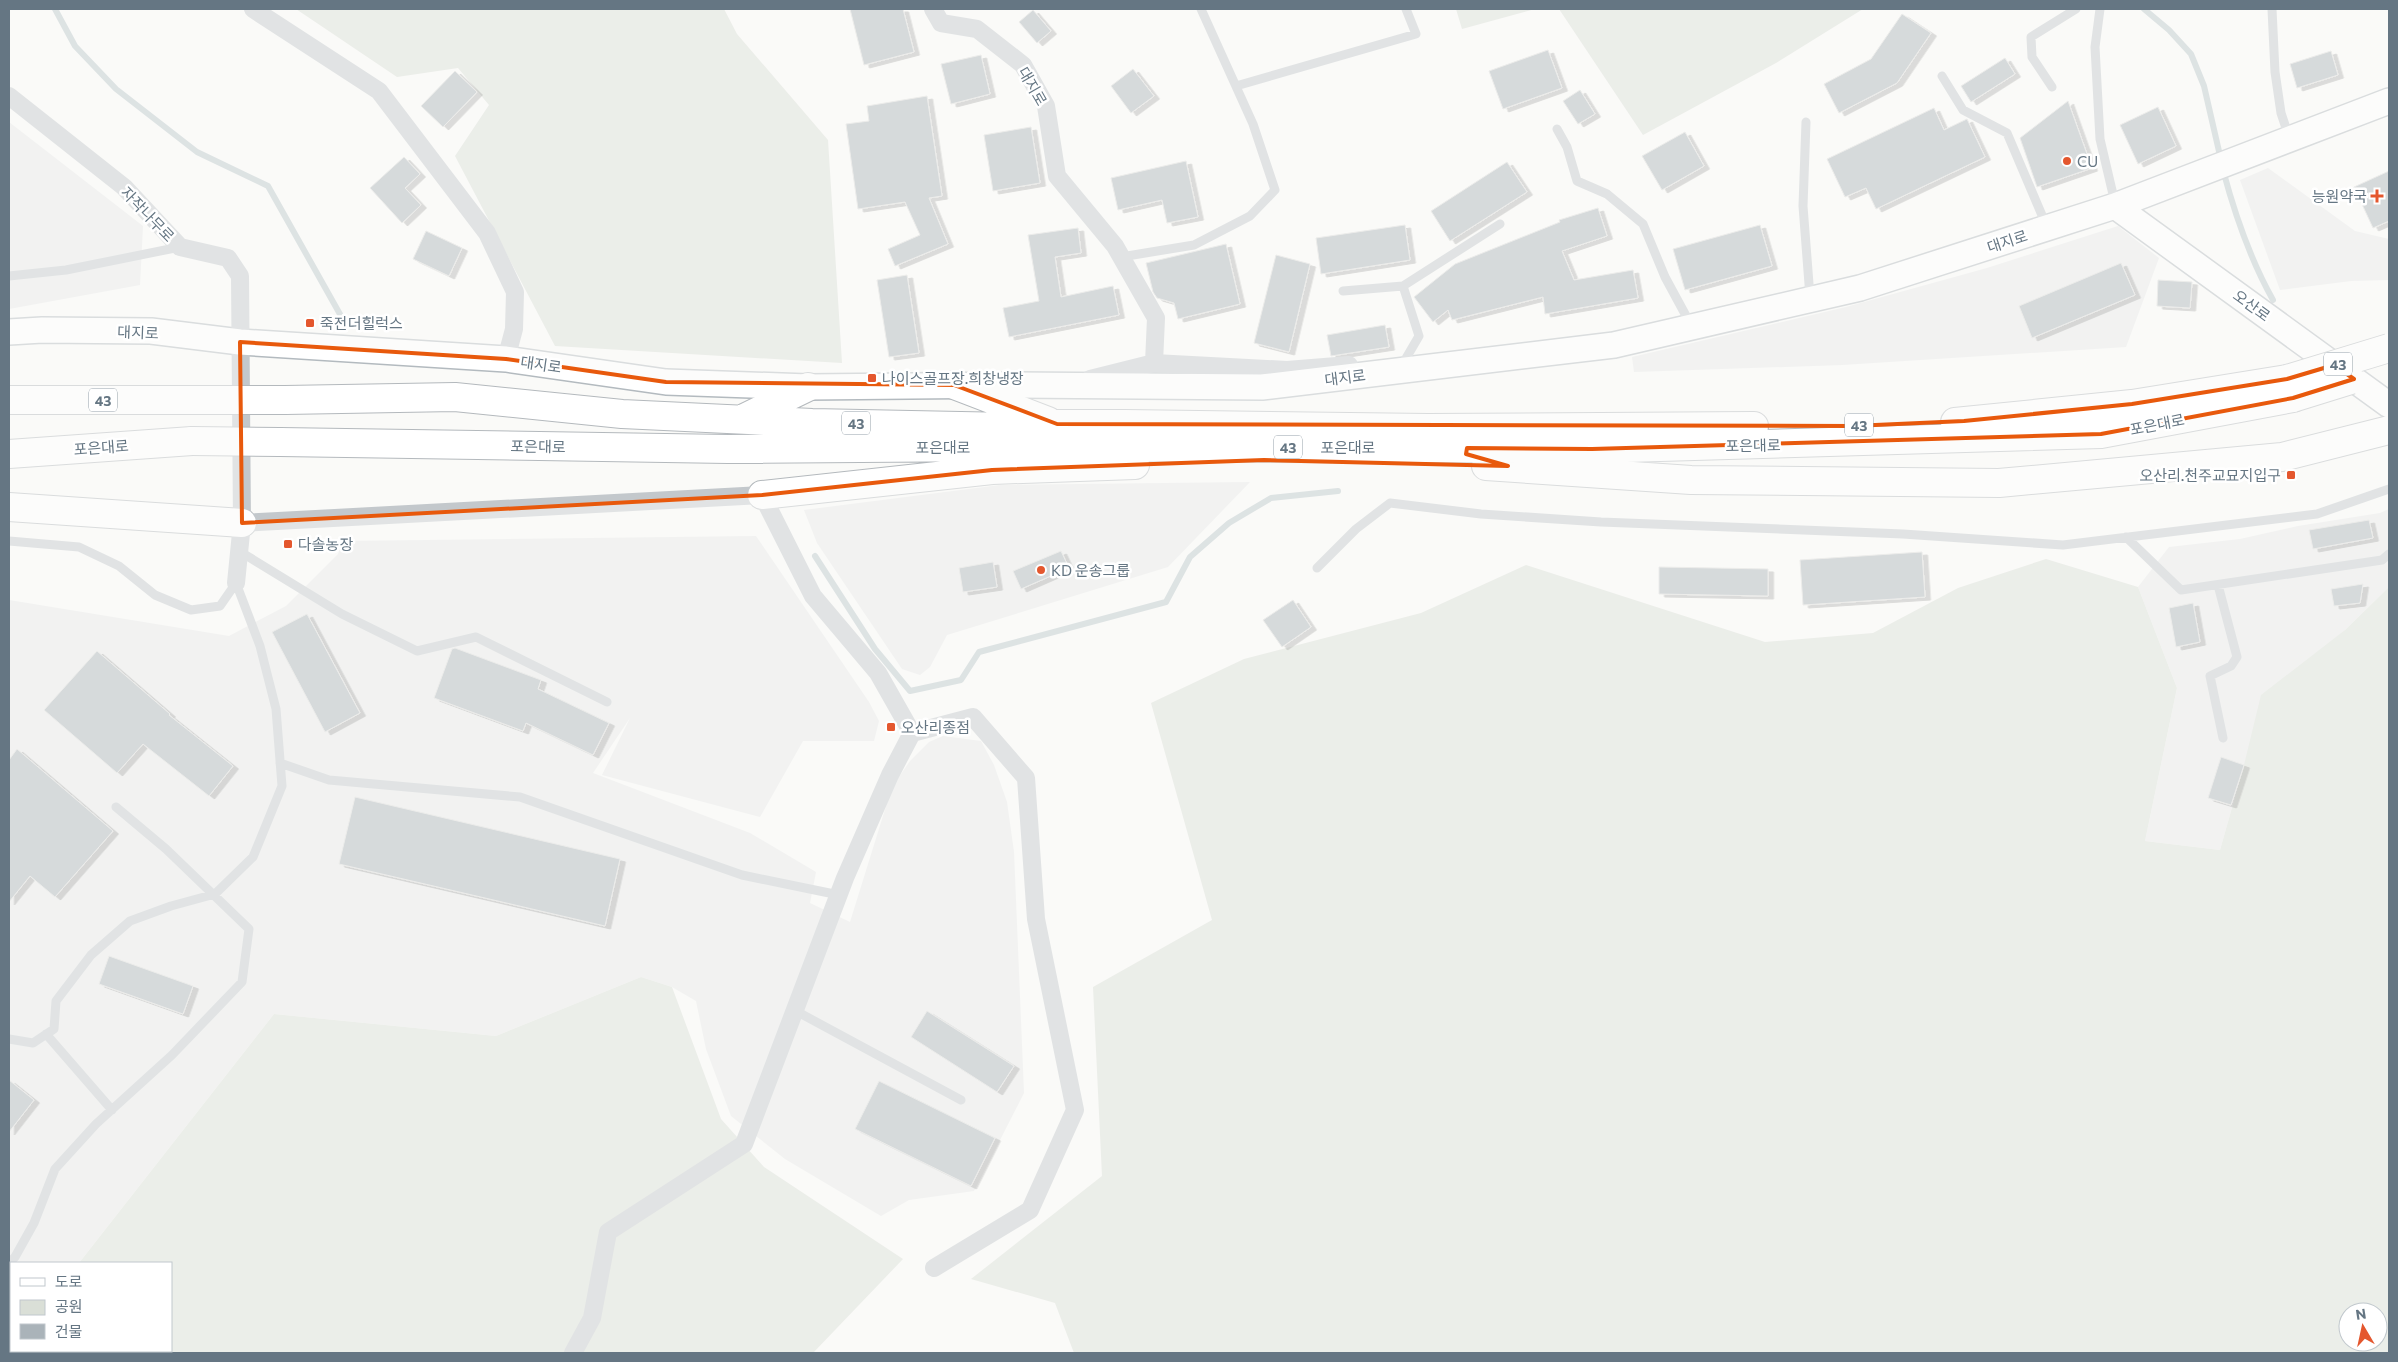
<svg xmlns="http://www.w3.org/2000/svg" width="2398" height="1362" viewBox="0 0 2398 1362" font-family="Commissioner,'Noto Sans KR',sans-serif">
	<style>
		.built { fill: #e8e9e9 }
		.green { fill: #dadfd7; fill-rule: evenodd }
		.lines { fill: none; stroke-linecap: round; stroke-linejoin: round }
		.stream { stroke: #bbc7cb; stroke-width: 6 }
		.building { fill: #aab3b9; stroke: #dcdcda; filter: url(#shadow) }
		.secondary-casing { stroke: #b3babf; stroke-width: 28 }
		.highway-casing { stroke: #b4b9bd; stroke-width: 30 }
		.lane { stroke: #c3c8cc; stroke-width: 9 }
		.street { stroke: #c3c8cc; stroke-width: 18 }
		.secondary { stroke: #fff; stroke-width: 25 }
		.highway { stroke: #fff; stroke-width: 28 }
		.highway-bridge-casing { stroke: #b4b9bd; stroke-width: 30; stroke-linecap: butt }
		.highway-bridge { stroke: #fff; stroke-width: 28 }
		.marked { fill: none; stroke: #e8590c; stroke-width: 4; stroke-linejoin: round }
		.poi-dot { fill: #e4572e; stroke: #fff; stroke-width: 2 }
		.labels { text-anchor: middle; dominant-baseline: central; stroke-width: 5; stroke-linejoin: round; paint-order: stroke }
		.shield { fill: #fff; stroke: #939fa8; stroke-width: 1 }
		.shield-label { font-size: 14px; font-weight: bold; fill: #657683 }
		.street-label { font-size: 15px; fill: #657683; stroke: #fff }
		.poi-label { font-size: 15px; fill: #657683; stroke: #fff; text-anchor: start }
	</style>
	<defs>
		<filter id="shadow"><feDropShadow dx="5.5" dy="3" stdDeviation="0" flood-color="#0004"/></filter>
	</defs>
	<rect width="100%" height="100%" fill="#fafaf8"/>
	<!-- built -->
	<path class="built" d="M9,122l134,104 -3,59 -131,24z
		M2268,168l87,63 34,8v41l-38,1 -71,9 -40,-110z
		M2118,226l41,32 -33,89 -284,18 -208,7 -2,-15 214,-50 141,-39z
		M1250,482l-82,85 -221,68 -17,32 -10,8 -18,-6 -85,-126 -13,-33 196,-25z
		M2389,509v78l-44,43 -101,135 -24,85 -75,-9 32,-153 -39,-101 31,-40 71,-8 58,-13 82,-13z
		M756,536l113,166 10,19 -5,20h-71l-43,76 -158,-42 28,-57 -37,55 157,60 66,39 -6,31 40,19 42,-135 18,-26 19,-19 14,-6 38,5 13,24 13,37 7,50 10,241 -50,98 -65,9 -28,16 -96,-57 -54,-43 -25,-67 -10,-48 -24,-14 -31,-10 -145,59 -222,-22 -195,249h-68v75l-2,3v-741l220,36 57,-30 52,-52 5,-13z"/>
	<!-- green -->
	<path class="green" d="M296,9h428l13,25 91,106 14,223 -287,-17 -100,-190 34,-51 -31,-37 -61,9z
		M1456,9h79l-73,20z
		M1559,9h304l-87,54 -133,72z
		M2046,559l92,28 39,101 -32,153 75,9 24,-85 17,-70 84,-65 44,-43v766h-1315l-19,-50 -84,-24 131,-103 -9,-189 119,-67 -61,-217 93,-44 177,-46 105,-48 239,77 108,-9 85,-45zM2348,1312h30v30h-30z
		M641,977l31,10 49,132 43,48 139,92 -90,94h-804v-12l2,-3v13h160v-88h-92l195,-249 222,22z"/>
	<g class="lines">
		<!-- stream -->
		<path class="stream" d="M55,9l20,37 41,43 81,63 71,34 73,130
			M2144,9l25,21 22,24 13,32 17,74
			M2223,170c12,45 27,89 50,130
			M815,556l60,93 35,42 51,-11 18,-28 187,-50 24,-45 39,-34 42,-25 67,-7"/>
	</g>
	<!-- building -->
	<path class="building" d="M850,9h53l11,43 -50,13z
		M1033,10l18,21 -14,12 -18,-21z
		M1902,14l29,19 -34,50 -58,30 -15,-29 47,-25z
		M1548,50l14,38 -59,21 -14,-38z
		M2331,51l7,24 -41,13 -7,-24z
		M981,55l9,39 -39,10 -10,-40z
		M2005,58l10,16 -44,28 -10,-16z
		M1133,69l21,27 -23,17 -20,-27z
		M455,71l22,21 -34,35 -22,-21z
		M1580,90l15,24 -17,10 -15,-23z
		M927,96l15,100 -13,2 19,46 -53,22 -7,-17 32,-14 -15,-33 -47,7 -12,-85 23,-3 -2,-15z
		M2068,101l24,67 -55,19 -17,-49z
		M2158,107l18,39 -38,18 -18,-39z
		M1934,108l10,22 23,-11 18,38 -109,52 -10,-21 -21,9 -18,-38z
		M1031,127l9,56 -47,8 -9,-56z
		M1685,132l19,34 -42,24 -20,-34z
		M404,157l16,17 -15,14 16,17 -19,18 -32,-35z
		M1186,161l12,56 -31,6 -5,-23 -44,10 -7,-32z
		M1507,162l20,30 -77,49 -19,-30z
		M2389,171v50l-16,7 -19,-41z
		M1598,208l9,28 -45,15 12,29 59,-10 5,28 -93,16 -2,-17 -91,23 -4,-10 -15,12 -19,-25 41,-33 105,-42 -1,-2z
		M1405,225l5,35 -89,14 -5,-36z
		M1760,225l12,41 -87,24 -12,-41z
		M1078,228l3,25 -26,4 6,40 52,-11 6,29 -110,22 -6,-29 36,-7 -11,-66z
		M426,231l36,17 -13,28 -36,-17z
		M1226,244l14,60 -62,15 -4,-16 -17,-5 -4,-6 -7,-29z
		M1276,255l34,9 -21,88 -35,-9z
		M2121,263l14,32 -103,43 -13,-32z
		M907,275l12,78 -30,4 -12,-77z
		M2158,280l34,2 -2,26 -33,-2z
		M1385,325l4,22 -58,9 -4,-21z
		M2369,520l4,18 -60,11 -4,-19z
		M1061,551l8,17 -48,21 -8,-18z
		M1922,552l3,45 -122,8 -3,-45z
		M993,562l4,25 -34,5 -4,-24z
		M1659,567l109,2v27l-109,-2z
		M2363,584l-3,19 -26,3 -3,-17z
		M1293,600l18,27 -29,20 -19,-27z
		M2193,603l7,39 -24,5 -7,-39z
		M307,614l53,99 -35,19 -53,-100z
		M455,648l86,32 -3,9 71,34 -16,32 -67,-32 -3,8 -89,-33 18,-49z
		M97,651l73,63 -1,1 64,51 -24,30 -66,-52 -26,29 -73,-63z
		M17,749l96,82 -58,66 -25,-21 -21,26v-142z
		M2221,757l23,8 -13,40 -23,-7z
		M355,797l265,62 -15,67 -266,-62z
		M109,956l84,30 -10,28 -84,-30z
		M927,1011l87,55 -17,26 -86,-55z
		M9,1080l25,20 -25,32z
		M879,1081l116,57 -24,48 -116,-57z"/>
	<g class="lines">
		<defs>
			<path id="secondary" d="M2115,206l274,199
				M9,332l33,-2 109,1 89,11 266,17 160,23 142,5 204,-2 250,2 352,-42 246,-57 255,-82 274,-105"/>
			<path id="highway" d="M954,385l94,36
				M9,400h189
				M285,400l170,-3 167,17 190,9 198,4 47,-3h68l303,4 326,-2
				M742,419l66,-32
				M1955,422l177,-18 155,-25
				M280,442l448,7 263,-2 601,2 509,-15 192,-36
				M9,454l183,-13
				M1486,466l205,14 308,3 283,-26 107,-27
				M762,495l230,-25 143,-5
				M9,507l233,16"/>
		</defs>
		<!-- secondary casing -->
		<use href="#secondary" class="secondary-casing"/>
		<!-- highway casing -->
		<use href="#highway" class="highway-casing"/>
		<!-- lane -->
		<path class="lane" d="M2100,9l-5,38 5,92 15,64
			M2272,9l3,63 6,41 8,24
			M1942,76l21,34 44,23 40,94
			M1236,86l180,-52 -10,-25
			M2052,87l-20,-30 -1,-20 45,-28
			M1806,122l-3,84 7,91
			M1557,129l10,18 10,34 30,13 36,30 22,53 26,48
			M1121,257l73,-12 56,-29 25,-26 -22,-66 -52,-115
			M9,276l57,-6 114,-23
			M1403,286l97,-62
			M1343,291l60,-5 16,50 -14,24
			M2126,537l55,53 201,-30 7,-6
			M9,541l70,6 40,19 36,29 36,15 29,-4 16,-23
			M239,551l103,63 75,37 59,-14 131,65
			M1317,568l39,-39 34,-26 91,11 120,8 302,12 160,11 254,-31 72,-25
			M2218,585l19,72 -6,9 -21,10 13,62
			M280,763l49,17 191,17 222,78 97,20
			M794,1010l167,90
			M46,1034l66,76
			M9,1039l24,4 21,-14 2,-28 35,-46 39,-34 41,-15 44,-12 38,-37 29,-71 -6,-77 -16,-63 -24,-63
			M9,1263l6,-6 19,-34 21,-54 41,-45 76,-69 70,-73 7,-53 -83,-80 -50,-42"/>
		<!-- street -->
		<path class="street" d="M253,9l126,82 108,142 28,59 -1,37 -8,30
			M933,9l8,14 36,6 46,36 23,41 11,70 58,70 41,72 -2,45
			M9,96l115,91 56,60 48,11 12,18 2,247 -6,60
			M1090,379l64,-16 133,7 62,-5
			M242,523l520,-28 51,101 65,77 34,60 61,-16 53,61 10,141 39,191 -45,100 -96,58
			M573,1353l19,-35 16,-86 136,-88 101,-266 45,-103 22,-42"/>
		<!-- secondary -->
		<use href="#secondary" class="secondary"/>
		<!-- highway -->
		<use href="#highway" class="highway"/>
		<defs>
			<path id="highway-bridge" d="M2287,379l102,-31
				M2293,398l58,-18
				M198,400h87
				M192,441l88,1"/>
		</defs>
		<!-- highway-bridge casing -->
		<use href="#highway-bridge" class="highway-bridge-casing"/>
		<!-- highway-bridge -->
		<use href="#highway-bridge" class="highway-bridge"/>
	</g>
	<!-- marked area -->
	<path d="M0 0H2398V1362H0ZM240,342l266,17 160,23 288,3 103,39 796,2 111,-5 168,-17 155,-25 47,-14 20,14 -61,19 -192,36 -509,15 -125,-1 -1,6 42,12 -244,-6 -272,10 -230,25 -520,28z" fill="#fafaf8" fill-opacity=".55" fill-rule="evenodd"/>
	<path class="marked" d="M240,342l266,17 160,23 288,3 103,39 796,2 111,-5 168,-17 155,-25 47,-14 20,14 -61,19 -192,36 -509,15 -125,-1 -1,6 42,12 -244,-6 -272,10 -230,25 -520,28z"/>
	<!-- markers -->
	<g class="poi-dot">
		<circle cx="2067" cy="161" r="5"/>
		<path d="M2374.5 188.5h5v5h5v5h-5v5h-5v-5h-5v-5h5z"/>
		<rect x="305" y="318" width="10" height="10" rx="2.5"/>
		<rect x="867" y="373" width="10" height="10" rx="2.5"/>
		<rect x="2286" y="470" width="10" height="10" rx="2.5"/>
		<rect x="283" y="539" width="10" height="10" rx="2.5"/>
		<circle cx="1041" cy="570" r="5"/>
		<rect x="886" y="722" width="10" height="10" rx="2.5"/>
	</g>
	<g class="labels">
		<!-- shield labels -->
		<g class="shield">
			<rect x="2324" y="352.5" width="28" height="23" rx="4"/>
			<rect x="89" y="388.5" width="28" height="23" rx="4"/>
			<rect x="842" y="411.5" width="28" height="23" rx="4"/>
			<rect x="1845" y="413.5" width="28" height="23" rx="4"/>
			<rect x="1274" y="435.5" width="28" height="23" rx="4"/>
		</g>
		<g class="shield-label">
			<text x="2338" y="364">43</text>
			<text x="103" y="400">43</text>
			<text x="856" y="423">43</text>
			<text x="1859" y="425">43</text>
			<text x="1288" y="447">43</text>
		</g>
		<!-- street labels -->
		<g class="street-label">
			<text transform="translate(1033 86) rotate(60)">대지로</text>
			<text transform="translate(148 214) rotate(46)">자작나무로</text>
			<text transform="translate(2007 241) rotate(-18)">대지로</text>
			<text transform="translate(2252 305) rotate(36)">오산로</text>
			<text transform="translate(138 332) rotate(2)">대지로</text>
			<text transform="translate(541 364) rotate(8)">대지로</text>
			<text transform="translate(1345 377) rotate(-7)">대지로</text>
			<text transform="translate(2157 424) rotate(-11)">포은대로</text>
			<text transform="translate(1753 445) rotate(-1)">포은대로</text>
			<text transform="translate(538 446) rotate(1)">포은대로</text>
			<text transform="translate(101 447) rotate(-4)">포은대로</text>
			<text x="943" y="447">포은대로</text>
			<text x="1348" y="447">포은대로</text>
		</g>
		<!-- poi labels -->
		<g class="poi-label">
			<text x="2077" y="161">CU</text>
			<text x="2367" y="196" text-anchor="end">능원약국</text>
			<text x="320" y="323">죽전더힐럭스</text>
			<text x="882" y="378">나이스골프장.희창냉장</text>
			<text x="2281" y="475" text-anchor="end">오산리.천주교묘지입구</text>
			<text x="298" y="544">다솔농장</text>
			<text x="1051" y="570">KD 운송그룹</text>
			<text x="901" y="727">오산리종점</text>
		</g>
	</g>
	<!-- border -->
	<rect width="2398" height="1362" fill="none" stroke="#657683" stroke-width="20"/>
	<!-- legend -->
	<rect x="10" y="1262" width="162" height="90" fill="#ffffff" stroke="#c1c8cd"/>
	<rect x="20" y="1278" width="25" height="8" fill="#ffffff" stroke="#c1c8cd"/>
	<text x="55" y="1287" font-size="15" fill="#657683">도로</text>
	<rect x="20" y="1300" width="25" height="15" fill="#dadfd7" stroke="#c1c8cd"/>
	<text x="55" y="1312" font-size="15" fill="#657683">공원</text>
	<rect x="20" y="1324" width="25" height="15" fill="#aab3b9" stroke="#c1c8cd"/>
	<text x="55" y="1337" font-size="15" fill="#657683">건물</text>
	<!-- north arrow -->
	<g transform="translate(2363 1327) rotate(351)"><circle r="24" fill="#ffffff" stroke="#c1c8cd"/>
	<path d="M0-4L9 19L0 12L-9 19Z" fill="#e4572e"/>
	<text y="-8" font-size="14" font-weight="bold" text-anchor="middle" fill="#657683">N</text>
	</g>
</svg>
